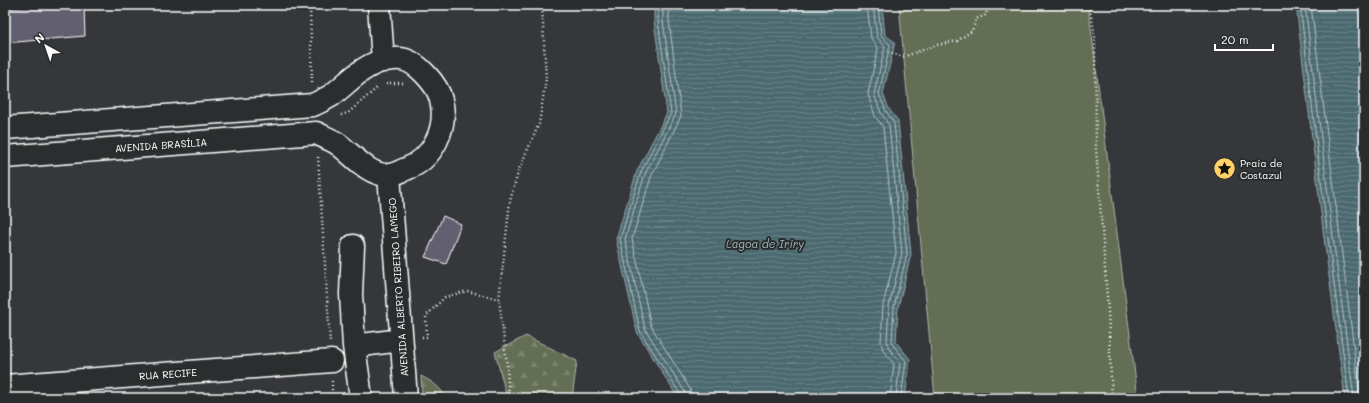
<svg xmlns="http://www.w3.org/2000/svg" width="1369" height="403" viewBox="0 0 1369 403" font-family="Mali,sans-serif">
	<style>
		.green { fill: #646e55; stroke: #b2b6aa }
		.forest { fill: url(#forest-firs); stroke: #b2b6aa }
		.water { fill: url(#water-rules); stroke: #94a6a9 }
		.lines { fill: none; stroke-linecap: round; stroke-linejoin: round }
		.shore { stroke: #b7c3c6; stroke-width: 1 }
		.building { fill: #625f71; stroke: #fff }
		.minor-casing { stroke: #fff; stroke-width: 25 }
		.path { stroke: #fff; stroke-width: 2.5; stroke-dasharray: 1 3; stroke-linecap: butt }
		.minor { stroke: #2a2d2e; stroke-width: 22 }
		.labels { text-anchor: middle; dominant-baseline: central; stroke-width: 4; stroke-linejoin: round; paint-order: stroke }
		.street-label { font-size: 10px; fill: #fff; stroke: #2a2d2e }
		.poi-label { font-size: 10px; fill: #fff; stroke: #2a2d2e; text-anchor: start }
		.water-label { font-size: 11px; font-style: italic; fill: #a6b4b8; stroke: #2a2d2e }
	</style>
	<defs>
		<pattern id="forest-firs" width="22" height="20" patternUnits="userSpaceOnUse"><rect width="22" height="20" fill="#646e55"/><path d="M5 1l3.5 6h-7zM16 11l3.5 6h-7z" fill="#7b846e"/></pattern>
		<pattern id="water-rules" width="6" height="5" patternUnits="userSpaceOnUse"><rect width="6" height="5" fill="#4c6a70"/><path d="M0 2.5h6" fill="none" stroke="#678085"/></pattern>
	</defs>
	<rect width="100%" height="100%" fill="#35373b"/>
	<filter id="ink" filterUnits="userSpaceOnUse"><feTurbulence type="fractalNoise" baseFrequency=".025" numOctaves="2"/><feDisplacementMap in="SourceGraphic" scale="8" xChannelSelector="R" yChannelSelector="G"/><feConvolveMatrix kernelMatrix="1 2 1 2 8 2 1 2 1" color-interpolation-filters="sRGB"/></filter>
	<g filter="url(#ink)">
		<!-- green -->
		<path class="green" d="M899,5h189l50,393h-203z"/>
		<!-- forest -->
		<path class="forest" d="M526,336l51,25 -5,37h-65l-12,-46z
			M421,376c8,4 22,12 24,22h-23z"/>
		<!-- water -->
		<path class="water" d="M654,5h228l3,30 10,7 -12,52 6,15 9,12 13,133 -13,54 -2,34 14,17 -5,39h-227l-41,-66 -21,-93 21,-68 30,-58 -13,-92z
			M1296,5h68v393h-19l-21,-160z"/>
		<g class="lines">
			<!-- shore -->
			<path class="shore" d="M658,5v16l13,92 -30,59 -21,67 20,92 40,63 1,4
				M663,5v16l13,93 -31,60 -20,65 20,90 40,63 1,6
				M669,5v15l12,96 -30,61 -19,62 19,87 39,63 2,9
				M867,5l4,33 7,11 -10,45 7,22 8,11 13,126 -13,52 -2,37 2,8 11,14 -4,34
				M873,5l4,32 8,10 -11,47 7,19 8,12 13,128 -13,53 -2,35 1,6 12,15 -4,36
				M878,5l3,30 9,10 -11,49 7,17 8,12 13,131 -13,53 -2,35 1,3 13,16 -5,37
				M1300,5l28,233 21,160
				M1305,5l28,232 21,161
				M1311,5l49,393"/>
		</g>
		<!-- building -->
		<path class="building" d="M35,5h49l1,31 -80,7v-34z
			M443,216l18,8 -15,40 -21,-7z"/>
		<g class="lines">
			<defs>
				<path id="minor" d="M379,5l4,56
					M5,128l308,-23c6,-3 13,-6 19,-10 17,-13 31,-30 53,-35 4,0 10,-2 15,-1 16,1 38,26 41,41 7,28 -8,59 -35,69 -5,2 -12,6 -17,6 -20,1 -36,-20 -51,-31 -6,-4 -14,-7 -22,-11l-311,24
					M389,175l17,223
					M353,246l-2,48 3,52 7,52
					M354,346l47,-6
					M5,386l327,-25"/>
			</defs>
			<!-- minor casing -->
			<use href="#minor" class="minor-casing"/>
			<!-- path -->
			<path class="path" d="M310,5l2,77
				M1089,5l6,31 1,113 12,161 4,88
				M892,53l11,4 34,-12 20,-4 15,-10 4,-12 10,-4 2,-10
				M386,83h17
				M341,115l7,-2 30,-26
				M318,157l12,185
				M422,337h5l-1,-21 19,-19 22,-6 32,8
				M332,381v17
				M509,398l-2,-33 -8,-66 11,-98 9,-32 20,-45 7,-45 -4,-74"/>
			<!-- minor -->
			<use href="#minor" class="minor"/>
		</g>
	</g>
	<!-- icons -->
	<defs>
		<symbol id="sight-disc" viewBox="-11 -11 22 22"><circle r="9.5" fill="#ffd166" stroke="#2a2d2e"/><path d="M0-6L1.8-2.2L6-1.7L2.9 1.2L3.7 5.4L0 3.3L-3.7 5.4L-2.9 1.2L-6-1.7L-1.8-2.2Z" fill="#111"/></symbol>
	</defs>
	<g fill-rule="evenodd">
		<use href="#sight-disc" x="1212" y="156" width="25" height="25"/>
	</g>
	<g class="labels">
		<!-- street labels -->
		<g class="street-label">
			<text transform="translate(161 145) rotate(-4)">AVENIDA BRASÍLIA</text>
			<text transform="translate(398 287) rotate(-94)">AVENIDA ALBERTO RIBEIRO LAMEGO</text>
			<text transform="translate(168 374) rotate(-4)">RUA RECIFE</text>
		</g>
		<!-- poi labels -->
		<g class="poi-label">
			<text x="1240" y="163">Praia de<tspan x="1240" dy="12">Costazul</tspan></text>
		</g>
		<!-- water labels -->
		<g class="water-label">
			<text x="765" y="243">Lagoa de Iriry</text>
		</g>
	</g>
	<!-- margin -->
	<rect width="1369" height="403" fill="none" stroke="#2a2d2e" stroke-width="20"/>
	<rect x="10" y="10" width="1349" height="383" fill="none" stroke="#fff" stroke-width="1.5" filter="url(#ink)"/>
	<!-- north arrow -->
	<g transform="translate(46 46) rotate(320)" stroke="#2a2d2e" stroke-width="3" paint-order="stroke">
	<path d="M0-3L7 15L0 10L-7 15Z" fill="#ffffff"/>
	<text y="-6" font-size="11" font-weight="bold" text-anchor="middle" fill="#ffffff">N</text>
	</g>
	<!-- scale -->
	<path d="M1215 44v6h58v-6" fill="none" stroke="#ffffff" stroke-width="2"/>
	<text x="1221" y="44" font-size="12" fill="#ffffff" stroke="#2a2d2e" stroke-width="3" paint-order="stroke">20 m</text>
</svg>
